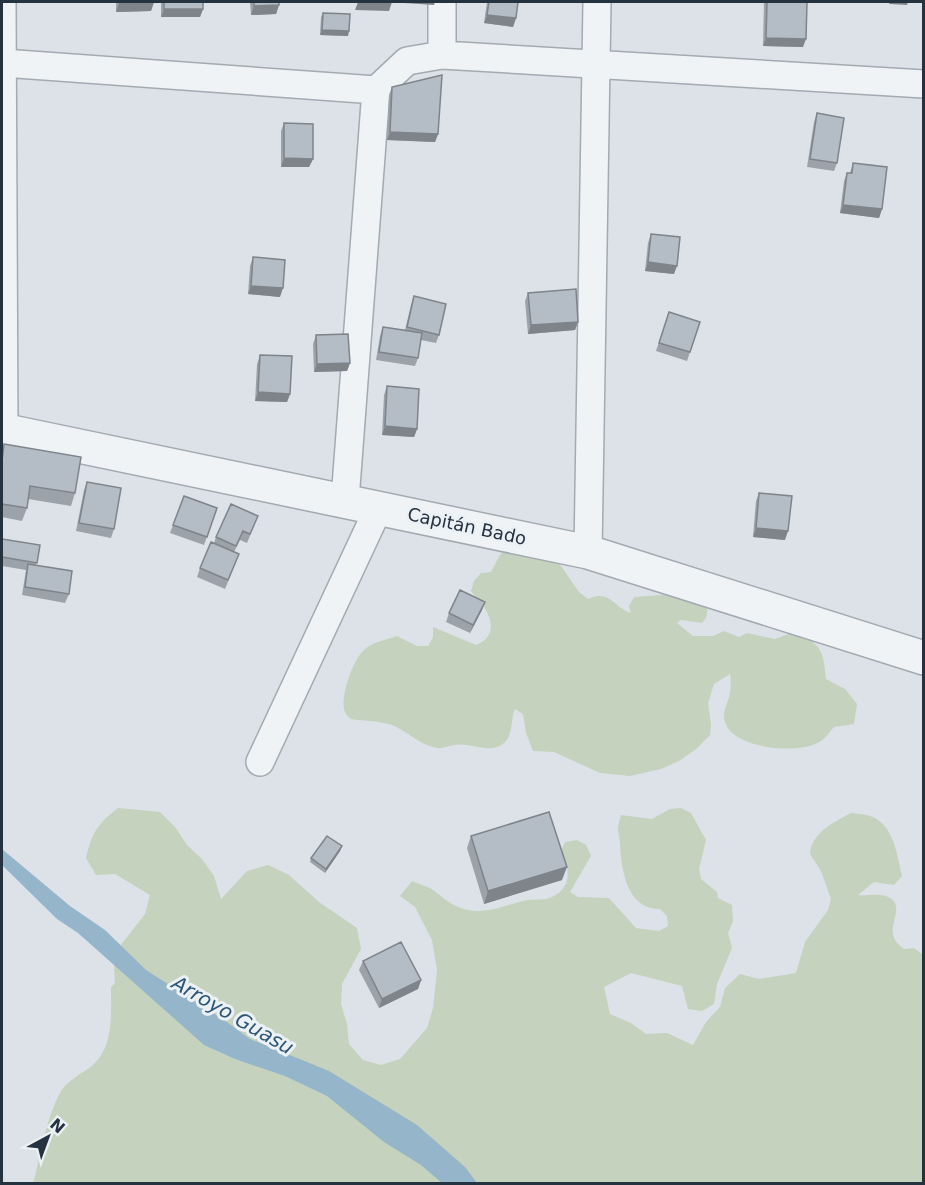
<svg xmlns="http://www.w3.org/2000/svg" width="925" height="1185" viewBox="0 0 925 1185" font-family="'DejaVu Sans',sans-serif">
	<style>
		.green { fill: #c5d2bd }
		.water { fill: #95b5cb }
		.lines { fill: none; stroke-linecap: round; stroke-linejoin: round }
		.minor-casing { stroke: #a2aab2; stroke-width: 30 }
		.tertiary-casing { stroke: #a2aab2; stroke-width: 36 }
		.minor { stroke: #f0f3f6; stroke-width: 27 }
		.tertiary { stroke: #f0f3f6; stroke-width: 33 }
		.wall { fill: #9ba2a9 }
		.shaded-wall { fill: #7e848a }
		.building { fill: #b4bcc5; stroke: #7e848a; stroke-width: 1.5 }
		.labels { text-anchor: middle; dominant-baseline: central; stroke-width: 6; stroke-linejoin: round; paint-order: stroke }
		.street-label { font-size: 18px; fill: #25323f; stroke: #ecf1f5 }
		.water-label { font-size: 20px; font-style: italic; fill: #2d5676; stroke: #ecf1f5 }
	</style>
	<rect width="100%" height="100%" fill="#dde2e8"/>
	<!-- green -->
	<path class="green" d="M506,548l48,8 25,36 9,7c22,-10 24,7 43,14l-2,-7 5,-9 27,-2 9,-3 36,12c3,7 1,14 -4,19l-21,-3 -4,3 16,13h20l11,-5 15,6 8,-4 28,6 19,-7c28,12 29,18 32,47l19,10 12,15 -3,20 -20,3c-4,4 -8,11 -13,14 -20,14 -80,8 -93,-13 -9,-14 0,-22 2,-36 1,-5 1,-13 0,-18l-16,10 -6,19 3,22 -1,10 -15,15 -16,11 -18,8 -31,7 -30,-3 -46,-21 -21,-1 -7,-18 -3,-19 -8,-5c-5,11 -1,25 -11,34 -14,12 -33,-1 -49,2 -8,1 -14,5 -22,2 -16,-4 -26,-16 -41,-22 -12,-4 -28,-4 -41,-6 -2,-2 -5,-4 -6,-7 -6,-13 8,-52 18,-61 8,-9 23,-11 34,-15l20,10h11l5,-9v-10l43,18c19,-7 18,-24 7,-39 -3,-6 -9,-10 -12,-15l3,-10 7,-8 10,-1 9,-17z
		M118,808l42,4 15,15 12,18 15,14 12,17 7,23 26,-28 21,-6 21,10 30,27 38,26 4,21 -19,35 -1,20 6,20 2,20 14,16 18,5 19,-6 27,-31 6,-20 4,-38 -5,-30 -17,-33 -15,-11 12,-15c6,3 15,5 21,9 11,8 17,15 31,19 22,6 38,-3 59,-8 7,-2 16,-1 23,-2 25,-7 26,-28 15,-48l4,-9 12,-2 9,5 5,11 -21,36 8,5 31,1 27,30 23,3 9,-5 -1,-10 -7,-7c-33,1 -39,-40 -40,-66 0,-5 -2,-9 -2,-14 0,-4 2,-10 3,-14l31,4 18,-10 11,-1 10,5 15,27 -7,29 2,10 16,13 1,6 14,7 1,16 -5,12 4,15 -15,36 -3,20 -12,7 -14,-2 -6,-23 -51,-13 -27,14 6,27 21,9 15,11 21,-1 26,12 13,-23 14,-15 5,-19 15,-14 19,5 37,-6 9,-31 23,-32 3,-11 -10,-28 -11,-17c2,-22 23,-31 41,-41 6,1 13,1 19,3 24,8 27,39 32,60l-8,9 -20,-3 -16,13c8,1 21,-2 28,1 20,7 4,26 7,38 1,7 6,11 11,15l10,-1 8,6 1,229 -890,1c8,-30 13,-66 28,-93 7,-11 22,-18 32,-26 21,-19 18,-52 18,-78l4,-4 -1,-18 6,-19 25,-32 5,-19 -35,-21 -19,1 -10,-17c6,-25 11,-34 32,-50z"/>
	<!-- water -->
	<path class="water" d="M2,849l68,57 35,24 41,40 78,50 26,19 79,32 88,54 48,42 12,16h-35l-21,-18 -37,-23 -57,-46 -42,-20 -50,-17 -31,-14 -126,-112 -21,-14 -55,-54z"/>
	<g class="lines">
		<defs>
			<path id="minor" d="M2,2l2,428
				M442,2v53
				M3,63l373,27
				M345,500l31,-410 31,-29 35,-6 482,29
				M588,552l9,-550
				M260,762l119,-255"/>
			<path id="tertiary" d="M2,430l586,122 336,106"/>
		</defs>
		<!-- minor casing -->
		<use href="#minor" class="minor-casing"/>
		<!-- tertiary casing -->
		<use href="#tertiary" class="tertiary-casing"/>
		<!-- minor -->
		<use href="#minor" class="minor"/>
		<!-- tertiary -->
		<use href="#tertiary" class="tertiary"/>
	</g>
	<!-- wall -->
	<path class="wall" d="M116,2h38l-3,9 -35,1z
		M161,2h42v7l-3,8h-39z
		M250,2h29v3l-3,9 -25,1z
		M487,2h31l-2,16 -3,9 -29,-4z
		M764,2h43l-4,45 -40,-1z
		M323,13l25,23 -28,-1 1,-18z
		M392,87l46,47 -3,8 -48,-2 2,-45z
		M817,113l20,50 -3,8 -27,-4 7,-45z
		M284,123l29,36 -4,8h-28v-36z
		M853,163l29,46 -3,9 -39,-5 4,-32 3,-8h3z
		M651,234l23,40 -29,-3 3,-28z
		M253,257l27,40 -32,-3 2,-28z
		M528,293l50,29 -3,8 -47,4 -3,-33z
		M414,296l25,39 -3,8 -15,-3 -3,18 -3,8 -39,-6 4,-24 3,-9 22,3 6,-25z
		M669,312l21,40 -3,9 -31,-10z
		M316,335l34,28 -3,8 -33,1 -1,-28z
		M260,355l30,39 -3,8 -32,-1 2,-37z
		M387,386l30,43 -3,8 -32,-2 2,-40z
		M4,444l71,49 -4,13 -43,-7 -1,9 -5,13 -20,-4v-65z
		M87,482l27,47 -3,9 -35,-7 8,-41z
		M759,493l26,47 -32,-3 3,-36z
		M184,496l33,12 -13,37 -34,-12z
		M258,516l-11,27 -7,-3 -6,12 2,10 -11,27 -28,-12 3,-9 14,-25 2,-6z
		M2,539l38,6 -4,20 33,29 -4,9 -43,-8 4,-25 -24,-4z
		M482,610l-12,23 -24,-11 3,-9z
		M471,836l91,44 -78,24 -17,-56z
		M342,846l-2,5 -15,22 -15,-11 1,-4z
		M363,961l58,19 -3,9 -39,19 -20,-38z"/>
	<!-- shaded-wall -->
	<path class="shaded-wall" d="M154,2l-3,9 -35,1 3,-9z
		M358,2h34l-3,9 -34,-1z
		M389,2h46l-1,3z
		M890,2h18l-1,3 -18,-1z
		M279,5l-3,9 -25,1 3,-9z
		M164,9h39l-3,8h-39z
		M487,15l29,3 -3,9 -29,-4z
		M322,30l27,1 -1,5 -28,-1z
		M766,38l40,1 -3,8 -40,-1z
		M390,132l48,2 -3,8 -48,-2z
		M284,158l29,1 -4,8h-28z
		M843,205l39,4 -3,9 -39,-5z
		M648,262l29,4 -3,8 -29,-3z
		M251,286l32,2 -3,9 -32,-3z
		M578,322l-3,8 -47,4 3,-9z
		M350,363l-3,8 -33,1 3,-8z
		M258,392l32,2 -3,8 -32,-1z
		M385,426l32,3 -3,8 -32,-2z
		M756,528l32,3 -3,9 -32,-3z
		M485,602l-3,8 -12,23 3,-8z
		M342,846l-2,5 -15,22 1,-4z
		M567,867l-5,13 -78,24 4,-13z
		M421,980l-3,9 -39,19 3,-9z"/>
	<!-- building -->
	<path class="building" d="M164,2h39v7h-39z
		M254,2h25v3l-25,1z
		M489,2h29l-2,16 -29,-3z
		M767,2h40l-1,37 -40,-1z
		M323,13l27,1 -1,17 -27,-1z
		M442,75l-4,59 -48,-2 2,-45z
		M817,113l27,5 -7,45 -27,-4z
		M284,123l29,1v35l-29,-1z
		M853,163l34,4 -5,42 -39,-4 4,-32h5z
		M651,234l29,3 -3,29 -29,-4z
		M253,257l32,3 -2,28 -32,-2z
		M576,289l2,33 -47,3 -3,-32z
		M414,296l32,8 -7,31 -32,-8z
		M669,312l31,10 -10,30 -31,-9z
		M383,327l39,6 -4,25 -39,-6z
		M348,334l2,29 -33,1 -1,-29z
		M260,355l32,1 -2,38 -32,-2z
		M387,386l32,3 -2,40 -32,-3z
		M4,444l77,13 -6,36 -45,-7 -3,22 -25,-4v-43z
		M87,482l34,6 -7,41 -35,-6z
		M759,493l33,3 -4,35 -32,-3z
		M184,496l33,12 -10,29 -34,-12z
		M231,504l27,12 -8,18 -7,-3 -7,15 -20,-9z
		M2,539l38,6 -3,18 -35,-6z
		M211,542l28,12 -11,26 -28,-12z
		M28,564l44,7 -3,23 -44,-7z
		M460,590l25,12 -12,23 -24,-12z
		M549,812l18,55 -79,24 -17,-55z
		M327,836l15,10 -16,23 -15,-11z
		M401,942l20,38 -39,19 -19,-38z"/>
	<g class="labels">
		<!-- street labels -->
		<g class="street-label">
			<text transform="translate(467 526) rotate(12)">Capitán Bado</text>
		</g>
		<!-- water labels -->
		<g class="water-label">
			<text transform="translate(233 1015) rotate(30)">Arroyo Guasu</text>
		</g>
	</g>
	<!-- border -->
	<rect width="925" height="1185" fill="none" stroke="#25323f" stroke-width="6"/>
	<!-- north arrow -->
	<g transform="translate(48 1137) rotate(41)" stroke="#ecf1f5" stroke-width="4.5" paint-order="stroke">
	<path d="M0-4.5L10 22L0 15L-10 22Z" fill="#25323f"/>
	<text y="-9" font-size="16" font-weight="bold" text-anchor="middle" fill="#25323f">N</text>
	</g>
</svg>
